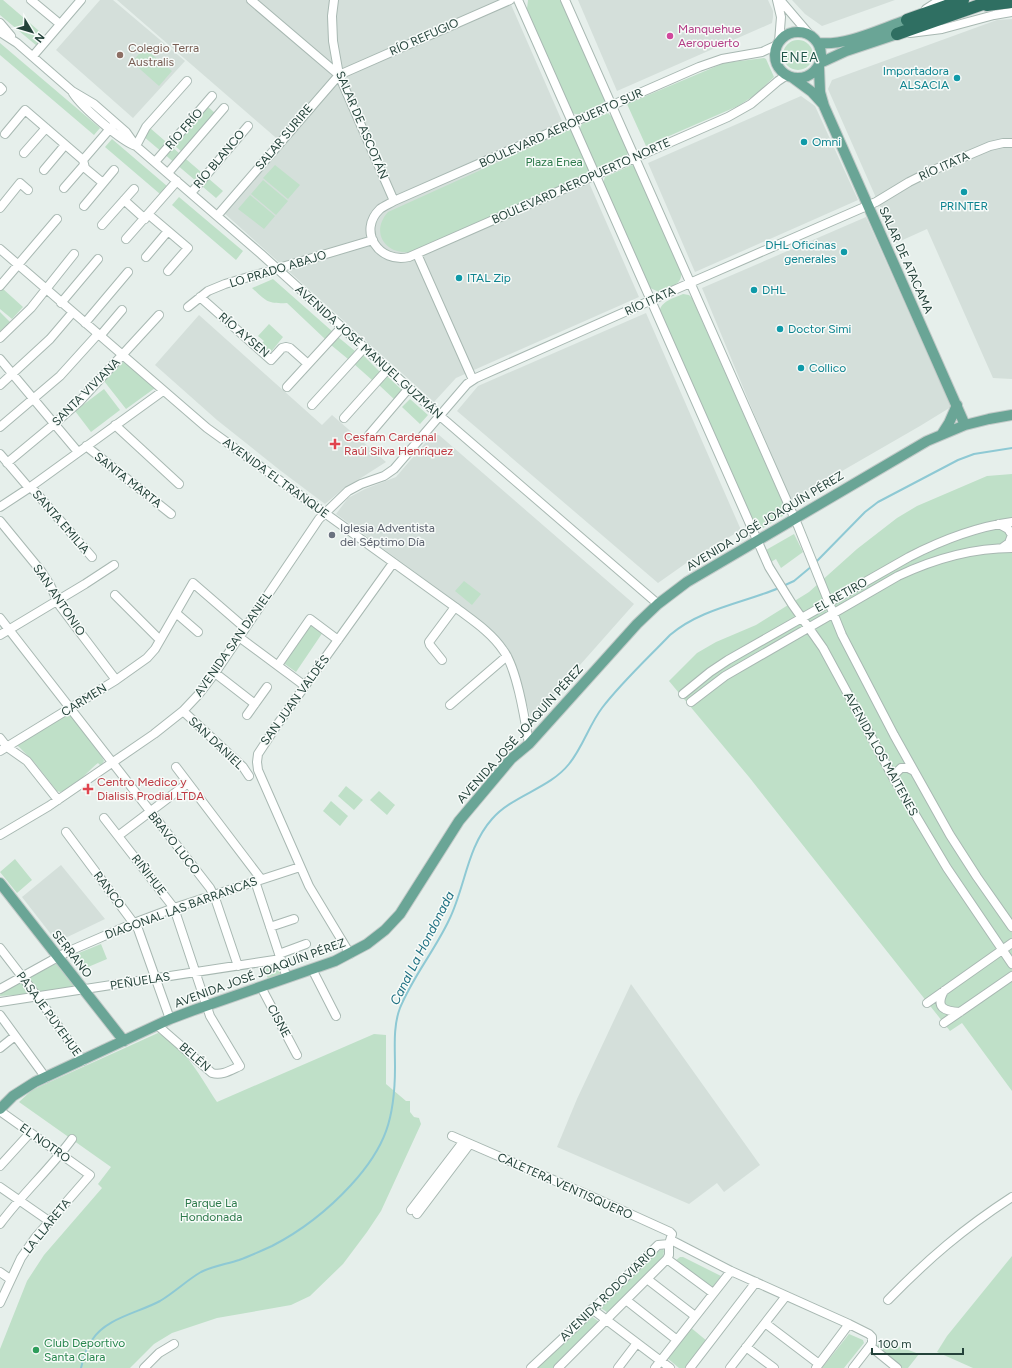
<svg xmlns="http://www.w3.org/2000/svg" width="1012" height="1368" viewBox="0 0 1012 1368" font-family="Figtree,sans-serif">
	<style>
		.built { fill: #d4dfda }
		.green { fill: #bfe0c8 }
		.lines { fill: none; stroke-linecap: round; stroke-linejoin: round }
		.stream { stroke: #8ec9d4; stroke-width: 2 }
		.minor-casing { stroke: #a8b8b2; stroke-width: 10 }
		.major-casing { stroke: #c2cac8; stroke-width: 12 }
		.highway-casing { stroke: #c2cac8; stroke-width: 14 }
		.minor { stroke: #fff; stroke-width: 8 }
		.major { stroke: #6aa596; stroke-width: 10 }
		.highway { stroke: #2f6f62; stroke-width: 12 }
		.hotel-dot { fill: #d1479c; stroke: #f7fbf9; stroke-width: 1.5 }
		.education-dot { fill: #8d6e63; stroke: #f7fbf9; stroke-width: 1.5 }
		.culture-dot { fill: #0f9aa8; stroke: #f7fbf9; stroke-width: 1.5 }
		.health-dot { fill: #e0444e; stroke: #f7fbf9; stroke-width: 1.5 }
		.worship-dot { fill: #6b7280; stroke: #f7fbf9; stroke-width: 1.5 }
		.leisure-dot { fill: #2e9e5b; stroke: #f7fbf9; stroke-width: 1.5 }
		.labels { text-anchor: middle; dominant-baseline: central; stroke-width: 3; stroke-linejoin: round; paint-order: stroke }
		.hotel-label { font-size: 12px; fill: #b23c85; stroke: #f7fbf9; text-anchor: start }
		.street-label { font-size: 12px; fill: #24423a; stroke: #f7fbf9 }
		.education-label { font-size: 12px; fill: #785e54; stroke: #f7fbf9; text-anchor: start }
		.culture-label { font-size: 12px; fill: #0d838f; stroke: #f7fbf9; text-anchor: start }
		.park-label { font-size: 12px; fill: #2d7a4b; stroke: #f7fbf9 }
		.health-label { font-size: 12px; fill: #be3a42; stroke: #f7fbf9; text-anchor: start }
		.worship-label { font-size: 12px; fill: #5b616d; stroke: #f7fbf9; text-anchor: start }
		.leisure-label { font-size: 12px; fill: #27864d; stroke: #f7fbf9; text-anchor: start }
		.neighbourhood-label { font-size: 13px; letter-spacing: 1px; fill: #1f5548; stroke: #f7fbf9 }
		.water-label { font-size: 13px; font-style: italic; fill: #1c6f80; stroke: #f7fbf9 }
	</style>
	<rect width="100%" height="100%" fill="#e6efeb"/>
	<!-- built -->
	<path class="built" d="M100,0h13l72,61 -52,57 -77,-68z
		M117,0h392l130,297 -183,81 -22,24 -211,-190 59,-69z
		M578,0h190l5,11v6l-1,6 -155,68z
		M792,0h103l-73,26 -17,-12z
		M1012,19v360l-19,-1 -66,-149 -31,14 -68,-154 4,-9 165,-60z
		M801,96l14,10 43,94 -163,72 -47,-109z
		M866,217l85,190 -31,19 -130,75 -88,-213z
		M646,313l95,217 -49,29 -34,24 -201,-172 21,-25z
		M199,315l123,110 10,-10 54,47 -44,28 -17,14 -44,-33 -64,-51 -62,-55z
		M439,435l195,169 -101,114 -2,-1 -23,-68 -19,-20 -44,-35 -109,-80 12,-16 17,-9 31,-12 35,-41z
		M61,865l44,54 -48,23 -35,-45z
		M631,984l129,181 -36,27 -7,-9 -28,21 -132,-57 20,-48z"/>
	<!-- green -->
	<path class="green" d="M0,0h3l42,36 -8,10 -37,-31z
		M528,0h34l43,100 -2,4 -24,11 -7,-2 -45,-104z
		M783 55a15 15 0 1 1 30 0a15 15 0 1 1-30 0Z
		M0,43l100,85 -6,7 -94,-80z
		M144,48l28,23 -13,15 -27,-24z
		M764,58l2,1 8,18 -19,18 -17,11 -92,40 -19,-42 97,-41z
		M207,106l8,7 -33,39 -8,-7z
		M608,113l5,5 15,34 -1,3 -3,3 -25,10 -3,-1 -17,-37 3,-6z
		M150,128l73,63 -7,7 -73,-62z
		M571,129l19,43 -179,80c-26,3 -41,-20 -23,-40z
		M112,139l55,47 -7,8 -55,-47z
		M275,165l25,20 -12,14 -25,-21z
		M632,165l3,2 46,105c2,13 -12,15 -22,20l-11,-5 -45,-104 2,-6z
		M263,180l25,21 -12,14 -25,-21z
		M250,195l25,21 -11,13 -26,-20z
		M179,197l64,54 -7,9 -64,-55z
		M273,279l60,53 -8,7 -38,-36c-20,1 -21,-2 -35,-15z
		M2,288l21,19 -11,12 -12,-10v-19z
		M683,294l6,1 3,3 91,205 2,6 -1,6 -21,13 -8,-3 -4,-5 -91,-206c-2,-12 14,-16 23,-20z
		M0,312l10,10 -10,9z
		M269,324l14,13 -12,15h-4l-7,-7 4,-4 -6,-5z
		M338,337l17,14 -7,8 -17,-14z
		M363,355l17,17 -8,8 -18,-16z
		M124,361l31,27 -29,21 -22,-28z
		M387,376l16,15 -8,9 -16,-15z
		M104,389l16,21 -29,22 -16,-21z
		M410,399l18,16 -8,9 -18,-17z
		M1012,474v617l-50,-68 -12,8 -201,-254 -80,-96 28,-28 19,-11 40,-17 53,-33 48,-43 40,-31 20,-12 70,-30z
		M794,534l9,18 -22,16 -5,-9 -5,3 -5,-12z
		M464,581l17,13 -9,11 -17,-14z
		M310,622l13,10 -27,40 -14,-10z
		M69,712l33,45 2,4 -3,5 -3,-3c-12,9 -22,26 -38,29l-3,-1 -22,-28 -18,-18z
		M346,786l17,14 -9,10 -16,-14z
		M379,791l16,14 -8,10 -17,-15z
		M331,801l17,15 -8,10 -17,-15z
		M15,859l17,21 -15,13 -17,-21z
		M101,944l6,15 -26,11 -7,-15z
		M279,961l5,13 -16,6 -4,-17z
		M58,963l19,24 -39,6 -11,-15z
		M22,980l10,14 -32,2v-4z
		M158,1033c27,13 43,45 59,69l157,-68 12,1v49l20,17h4v11l4,5 5,1 2,6 -40,87 -14,21 -24,32 -33,32 -19,9 -74,13 -45,15 -18,11 -24,24h-130v-19l27,-68 17,-26 58,-67 -4,-4 13,-17 -92,-65 13,-12z
		M663,1249l1,2 -1,8 -55,54 -7,-5 1,-5 56,-52z
		M1012,1256v112h-39l-36,-16 10,-16z
		M680,1257h3l38,19 -10,13 -36,-28z
		M591,1316l7,5v3l-45,44h-18z
		M690,1327l17,14 -22,27h-6l-13,-11z
		M849,1334l14,6 1,3 -20,25h-22z
		M882,1340l37,14 -11,14h-6l-26,-20z"/>
	<g class="lines">
		<!-- stream -->
		<path class="stream" d="M815,563l50,-51 13,-10 80,-42 16,-6 38,-6
			M783,586l11,-5 18,-15
			M81,1368c2,-9 5,-20 11,-28 14,-22 46,-27 68,-39 15,-9 27,-21 41,-29 12,-6 26,-8 38,-12 11,-4 22,-9 33,-14 29,-15 57,-37 79,-61 35,-38 44,-67 44,-118 0,-20 -2,-41 5,-59 12,-30 35,-58 49,-88 16,-32 18,-73 43,-101 21,-24 57,-30 77,-55 14,-17 20,-39 33,-56 19,-25 46,-50 68,-73 30,-26 73,-32 109,-47"/>
		<defs>
			<path id="minor" d="M31,0l29,24
				M251,0l88,75
				M334,0l-2,16 1,25 6,34 55,126
				M518,0l251,567 23,37 31,44 71,131 53,89 65,96
				M565,0l233,526 44,109 52,100 56,100 27,42 35,50
				M777,0l4,17 -2,25
				M780,0l30,35
				M926,9l14,-9
				M0,23l11,13
				M0,32l17,11 55,48 22,13 32,28 10,14 125,108 179,162 218,188
				M910,33l32,-4 52,-14 18,-3
				M777,45l-15,7 -40,7 -23,8 -305,134c-5,3 -10,5 -14,8 -23,22 -1,55 29,48l319,-140 23,-13 27,-23 9,-6
				M33,56l48,-56
				M0,87l2,2 -2,2
				M73,93c9,14 48,48 63,53
				M5,134l20,-24 58,50
				M136,146l10,-19 41,-46
				M24,153l22,-25
				M155,162l57,-66
				M44,170l21,-25
				M168,173l56,-65
				M103,183l-18,-15 -2,-8 31,-36
				M64,188l20,-23
				M191,193l57,-67
				M124,200l21,19
				M84,206l30,-36
				M0,208l20,-25 8,7
				M148,214l40,34 -20,23
				M217,216l122,-141 171,-75
				M102,225l32,-36
				M126,239l51,-58
				M0,249l207,179 248,179c17,13 36,25 48,43 14,18 22,70 26,94
				M417,254l56,126
				M146,257l22,-26
				M0,286l57,-67
				M200,297l71,63 11,-12 4,-1 4,1 18,16
				M61,303l37,-44
				M188,307l20,-16 17,-7 148,-44
				M85,323l43,-51
				M100,336l22,-26
				M0,338l31,-30 43,-54
				M0,359l78,93
				M0,385l50,-46 23,-27
				M287,387l55,-60
				M312,405l53,-58
				M344,418l44,-49
				M115,425l64,59
				M0,427l60,-51 38,-42
				M369,435l40,-47
				M86,446l85,68
				M0,454l29,34
				M7,463l47,-39 25,-22 80,-87
				M31,487l61,70
				M0,507l29,-19 134,-97
				M0,521l41,50 9,14 10,21 56,74
				M999,524l9,5 4,6 -3,8 -7,5
				M115,595l45,45
				M176,613l22,19
				M0,618l210,270 5,10 23,68
				M0,635l85,-51 29,-19
				M239,637l66,49
				M442,660l-12,-15 -1,-3 26,-35
				M278,665l32,-46 28,21
				M215,673l40,31
				M683,694l27,-22 18,-12 181,-103c33,-17 66,-30 103,-35
				M691,702l34,-26 173,-100c36,-17 74,-28 114,-28
				M450,705l57,-49
				M183,711l60,56 6,9
				M247,715l20,-28
				M0,738l7,9 20,14 31,39
				M0,751l116,-71 31,-22 8,-9 38,-66 52,45
				M176,767l85,112
				M894,779l1,-5 6,-6h7l6,3
				M104,818l70,90 36,108 30,50c-9,4 -18,10 -28,7l-55,-48
				M66,832l72,97 32,90
				M0,835l49,-29 105,-72 29,-23 16,-17 16,-21 104,-154 29,-28 13,-7 23,-8 10,-7 73,-85 9,-6 223,-99 177,-77 33,-20 22,-11 59,-25 13,-3h9
				M118,836l70,-53
				M255,881l32,97
				M270,927l24,-8
				M0,948l37,48 46,65
				M279,954l27,-10
				M350,954l-41,-68 -51,-116 -1,-8 1,-8 19,-29 116,-162
				M312,969l24,47
				M261,987l36,68
				M0,989l67,-37 67,-29 40,-15 126,-41
				M944,991c-9,17 0,20 16,21
				M0,1002l281,-43
				M927,1003l85,-60
				M0,1015l46,63
				M944,1023l68,-47
				M0,1048l15,-12
				M0,1111l90,64 -55,63 -14,20 -21,45
				M452,1136l143,62 75,34 2,2 -3,10v11l-2,4 -109,109
				M0,1166l30,-33
				M0,1187l49,34
				M411,1210l52,-68
				M417,1214l52,-69
				M0,1224c22,-30 50,-55 72,-85
				M671,1240l60,31 118,53 20,10 3,3v6l-2,3 -17,22
				M667,1259l46,34
				M0,1272l10,7
				M647,1279l48,37
				M626,1300l51,40
				M888,1300c40,-41 76,-72 124,-103
				M592,1309l78,59
				M765,1323l54,41
				M870,1346l27,22
				M746,1347l28,21
				M144,1368l15,-15 15,-9
				M531,1368l45,-42 82,-81 11,-1
				M618,1368l19,-25
				M655,1368l76,-97
				M690,1368l66,-86
				M730,1368l56,-72
				M816,1368l33,-44"/>
			<path id="major" d="M775 55a23 23 0 1 1 46 0a23 23 0 1 1-46 0Z
				M818,43c29,3 62,-14 89,-23
				M820,63l26,-12 51,-17
				M819,67l1,25 4,14 141,319
				M793,78l19,14 11,12
				M942,434l7,-11 8,-18
				M0,883l124,158
				M0,1109l13,-13 22,-14 135,-63 24,-9 141,-49 32,-17 18,-14 15,-16 59,-93 52,-62 18,-15 108,-120 21,-20 29,-22 240,-141 38,-16 24,-6 23,-4"/>
			<path id="highway" d="M987,5l25,-3
				M907,20l56,-20
				M897,34l97,-34"/>
		</defs>
		<!-- minor casing -->
		<use href="#minor" class="minor-casing"/>
		<!-- major casing -->
		<use href="#major" class="major-casing"/>
		<!-- highway casing -->
		<use href="#highway" class="highway-casing"/>
		<!-- minor -->
		<use href="#minor" class="minor"/>
		<!-- major -->
		<use href="#major" class="major"/>
		<!-- highway -->
		<use href="#highway" class="highway"/>
	</g>
	<!-- markers -->
	<circle class="hotel-dot" cx="670" cy="36" r="4"/>
	<circle class="education-dot" cx="120" cy="55" r="4"/>
	<g class="culture-dot">
		<circle cx="957" cy="78" r="4"/>
		<circle cx="804" cy="142" r="4"/>
		<circle cx="964" cy="192" r="4"/>
		<circle cx="844" cy="252" r="4"/>
		<circle cx="459" cy="278" r="4"/>
		<circle cx="754" cy="290" r="4"/>
		<circle cx="780" cy="329" r="4"/>
		<circle cx="801" cy="368" r="4"/>
	</g>
	<g class="health-dot">
		<path d="M333 438h4v4h4v4h-4v4h-4v-4h-4v-4h4z"/>
		<path d="M86 783h4v4h4v4h-4v4h-4v-4h-4v-4h4z"/>
	</g>
	<circle class="worship-dot" cx="332" cy="535" r="4"/>
	<circle class="leisure-dot" cx="36" cy="1350" r="4"/>
	<g class="labels">
		<!-- hotel labels -->
		<g class="hotel-label">
			<text x="678" y="29">Manquehue<tspan x="678" dy="14">Aeropuerto</tspan></text>
		</g>
		<!-- street labels -->
		<g class="street-label">
			<text transform="translate(424 37) rotate(-24)">RÍO REFUGIO</text>
			<text transform="translate(362 125) rotate(67)">SALAR DE ASCOTÁN</text>
			<text transform="translate(561 128) rotate(-24)">BOULEVARD AEROPUERTO SUR</text>
			<text transform="translate(184 129) rotate(-49)">RÍO FRÍO</text>
			<text transform="translate(284 137) rotate(-50)">SALAR SURIRE</text>
			<text transform="translate(219 159) rotate(-50)">RÍO BLANCO</text>
			<text transform="translate(944 166) rotate(-24)">RÍO ITATA</text>
			<text transform="translate(581 181) rotate(-24)">BOULEVARD AEROPUERTO NORTE</text>
			<text transform="translate(906 260) rotate(66)">SALAR DE ATACAMA</text>
			<text transform="translate(278 269) rotate(-17)">LO PRADO ABAJO</text>
			<text transform="translate(650 301) rotate(-24)">RÍO ITATA</text>
			<text transform="translate(244 335) rotate(40)">RÍO AYSEN</text>
			<text transform="translate(369 352) rotate(42)">AVENIDA JOSÉ MANUEL GUZMÁN</text>
			<text transform="translate(86 392) rotate(-45)">SANTA VIVIANA</text>
			<text transform="translate(276 478) rotate(36)">AVENIDA EL TRANQUE</text>
			<text transform="translate(128 480) rotate(38)">SANTA MARTA</text>
			<text transform="translate(765 521) rotate(-31)">AVENIDA JOSÉ JOAQUÍN PÉREZ</text>
			<text transform="translate(61 522) rotate(49)">SANTA EMILIA</text>
			<text transform="translate(841 595) rotate(-29)">EL RETIRO</text>
			<text transform="translate(59 600) rotate(56)">SAN ANTONIO</text>
			<text transform="translate(233 644) rotate(-55)">AVENIDA SAN DANIEL</text>
			<text transform="translate(84 700) rotate(-32)">CARMEN</text>
			<text transform="translate(295 700) rotate(-54)">SAN JUAN VALDÉS</text>
			<text transform="translate(520 734) rotate(-48)">AVENIDA JOSÉ JOAQUÍN PÉREZ</text>
			<text transform="translate(216 743) rotate(43)">SAN DANIEL</text>
			<text transform="translate(881 754) rotate(61)">AVENIDA LOS MAITENES</text>
			<text transform="translate(174 843) rotate(52)">BRAVO LUCO</text>
			<text transform="translate(149 875) rotate(52)">RIÑIHUE</text>
			<text transform="translate(109 890) rotate(53)">RANCO</text>
			<text transform="translate(181 908) rotate(-20)">DIAGONAL LAS BARRANCAS</text>
			<text transform="translate(72 954) rotate(52)">SERRANO</text>
			<text transform="translate(260 973) rotate(-20)">AVENIDA JOSÉ JOAQUÍN PÉREZ</text>
			<text transform="translate(140 981) rotate(-9)">PEÑUELAS</text>
			<text transform="translate(49 1014) rotate(54)">PASAJE PUYEHUE</text>
			<text transform="translate(279 1021) rotate(62)">CISNE</text>
			<text transform="translate(195 1057) rotate(41)">BELÉN</text>
			<text transform="translate(45 1143) rotate(35)">EL NOTRO</text>
			<text transform="translate(565 1186) rotate(24)">CALETERA VENTISQUERO</text>
			<text transform="translate(47 1226) rotate(-51)">LA LLARETA</text>
			<text transform="translate(608 1294) rotate(-44)">AVENIDA RODOVIARIO</text>
		</g>
		<!-- education labels -->
		<g class="education-label">
			<text x="128" y="48">Colegio Terra<tspan x="128" dy="14">Australis</tspan></text>
		</g>
		<!-- culture labels -->
		<g class="culture-label">
			<text x="949" y="71" text-anchor="end">Importadora<tspan x="949" dy="14">ALSACIA</tspan></text>
			<text x="812" y="142">Omni</text>
			<text x="964" y="206" text-anchor="middle">PRINTER</text>
			<text x="836" y="245" text-anchor="end">DHL Oficinas<tspan x="836" dy="14">generales</tspan></text>
			<text x="467" y="278">ITAL Zip</text>
			<text x="762" y="290">DHL</text>
			<text x="788" y="329">Doctor Simi</text>
			<text x="809" y="368">Collico</text>
		</g>
		<!-- park labels -->
		<g class="park-label">
			<text x="554" y="162">Plaza Enea</text>
			<text x="211" y="1203">Parque La<tspan x="211" dy="14">Hondonada</tspan></text>
		</g>
		<!-- health labels -->
		<g class="health-label">
			<text x="344" y="437">Cesfam Cardenal<tspan x="344" dy="14">Raúl Silva Henríquez</tspan></text>
			<text x="97" y="782">Centro Medico y<tspan x="97" dy="14">Dialisis Prodial LTDA</tspan></text>
		</g>
		<!-- worship labels -->
		<g class="worship-label">
			<text x="340" y="528">Iglesia Adventista<tspan x="340" dy="14">del Séptimo Día</tspan></text>
		</g>
		<!-- leisure labels -->
		<g class="leisure-label">
			<text x="44" y="1343">Club Deportivo<tspan x="44" dy="14">Santa Clara</tspan></text>
		</g>
		<!-- neighbourhood labels -->
		<g class="neighbourhood-label">
			<text x="800" y="57">ENEA</text>
		</g>
		<!-- water labels -->
		<g class="water-label">
			<text transform="translate(422 948) rotate(-63)">Canal La Hondonada</text>
		</g>
	</g>
	<!-- north arrow -->
	<g transform="translate(32 32) rotate(128)" stroke="#f7fbf9" stroke-width="3" paint-order="stroke">
	<path d="M0-3L7 15L0 10L-7 15Z" fill="#24423a"/>
	<text y="-6" font-size="11" font-weight="bold" text-anchor="middle" fill="#24423a">N</text>
	</g>
	<!-- scale -->
	<path d="M872 1348v6h91v-6" fill="none" stroke="#24423a" stroke-width="2"/>
	<text x="878" y="1348" font-size="12" fill="#24423a" stroke="#f7fbf9" stroke-width="3" paint-order="stroke">100 m</text>
</svg>
